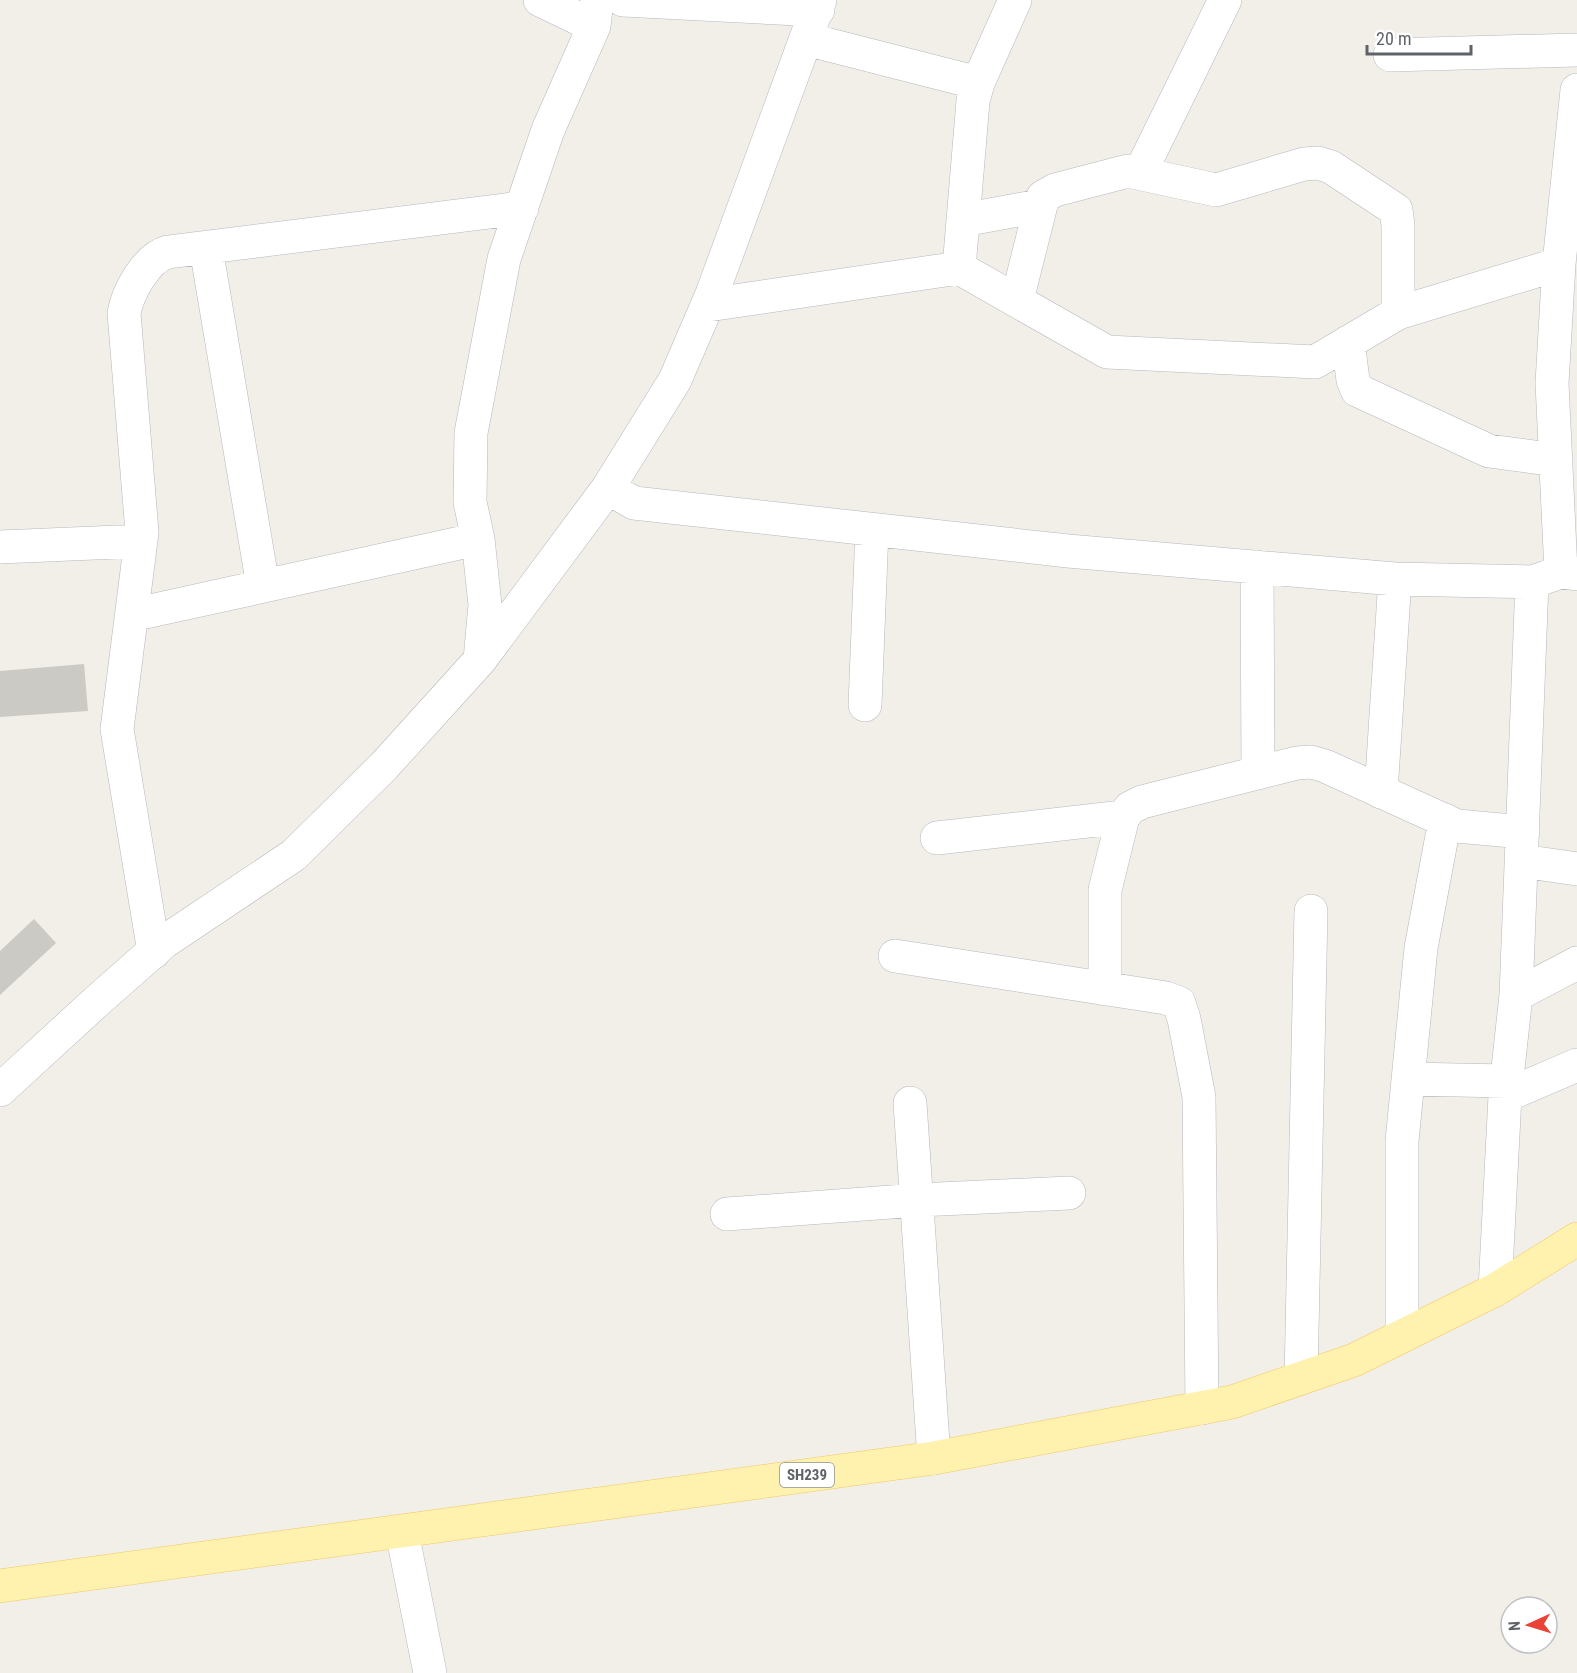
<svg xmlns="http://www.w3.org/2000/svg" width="1577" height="1673" viewBox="0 0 1577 1673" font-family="'Roboto Condensed',sans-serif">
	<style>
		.building { fill: #cccac5 }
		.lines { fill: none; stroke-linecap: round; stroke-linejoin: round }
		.minor-casing { stroke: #b5b8bc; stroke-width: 34 }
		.primary-casing { stroke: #f2c960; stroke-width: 34 }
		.minor { stroke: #fff; stroke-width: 33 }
		.primary { stroke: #fff2af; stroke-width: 33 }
		.labels { text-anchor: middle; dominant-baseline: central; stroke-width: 4.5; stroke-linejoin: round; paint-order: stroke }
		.shield { fill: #fff; stroke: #8f9295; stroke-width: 1.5 }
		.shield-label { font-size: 15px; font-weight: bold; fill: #5f6368 }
	</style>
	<rect width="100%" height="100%" fill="#f1efe8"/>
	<!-- building -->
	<path class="building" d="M84,664l4,47 -88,6v-46z
		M34,919l22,24 -56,52v-44z"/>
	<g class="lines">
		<defs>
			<path id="minor" d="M540,0l54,26
				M623,0l195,10
				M806,39l172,44
				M1390,55l187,-5
				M1140,173l85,-173
				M963,220l76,-14
				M206,248l57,338
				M959,268l14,-167 5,-18 37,-83
				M1017,300l26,-103 12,-7 73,-19 88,19 88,-26 14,-1 13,4 65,43 2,15v88
				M708,305l251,-37 148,84 208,10 83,-49 161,-49
				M1348,342l5,38 4,10 132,61 67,9
				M608,488l26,15 434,48 327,28 137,3 29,-10 16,2
				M0,547l141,-6
				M1257,567l1,206
				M1561,572l-9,-189 7,-119 18,-174
				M132,615l346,-76
				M480,660l128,-172 67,-108 37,-86 108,-294
				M865,705l7,-175
				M1381,792l14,-213
				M937,838l186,-21
				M1522,861l55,8
				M154,952l-37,-223 25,-197 -18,-219c4,-21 22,-55 44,-61l354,-44
				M895,956l271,42 13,5 5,16 15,78 3,311
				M1105,989v-99l18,-73 7,-9 12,-6 155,-39 14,-1 14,4 132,60 66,6
				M1516,995l61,-32
				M1408,1079l99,2
				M0,1090l97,-89 67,-59 130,-87 90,-89 96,-106 5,-55 -7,-66 -8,-37 1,-69 33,-174 44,-129 46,-104 3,-26
				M1505,1096l72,-31
				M910,1103l24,355
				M727,1214l191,-14 151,-7
				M1495,1290l10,-194 11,-101 16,-413
				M1402,1336v-195l19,-193 24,-128
				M1301,1378l10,-467
				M402,1532l28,141"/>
			<path id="primary" d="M0,1586l934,-128 298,-56 122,-42 141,-70 82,-51"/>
		</defs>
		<!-- minor casing -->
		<use href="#minor" class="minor-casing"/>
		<!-- primary casing -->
		<use href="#primary" class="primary-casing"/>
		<!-- minor -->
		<use href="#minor" class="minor"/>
		<!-- primary -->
		<use href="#primary" class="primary"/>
	</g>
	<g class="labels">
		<!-- shield labels -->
		<rect class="shield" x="780" y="1463" width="54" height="24" rx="4.5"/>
		<g class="shield-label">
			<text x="807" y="1475">SH239</text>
		</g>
	</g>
	<!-- north arrow -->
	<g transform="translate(1529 1625) rotate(266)"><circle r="28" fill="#ffffff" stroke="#bfc1c3" stroke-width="1.5"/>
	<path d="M0-4.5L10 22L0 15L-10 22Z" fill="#ea4335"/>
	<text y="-9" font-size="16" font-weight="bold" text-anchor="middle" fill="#5f6368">N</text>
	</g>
	<!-- scale -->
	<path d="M1367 45v9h104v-9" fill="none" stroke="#5f6368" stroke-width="3"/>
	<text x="1376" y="45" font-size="18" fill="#5f6368" stroke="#ffffff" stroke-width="4.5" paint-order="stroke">20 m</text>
</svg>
